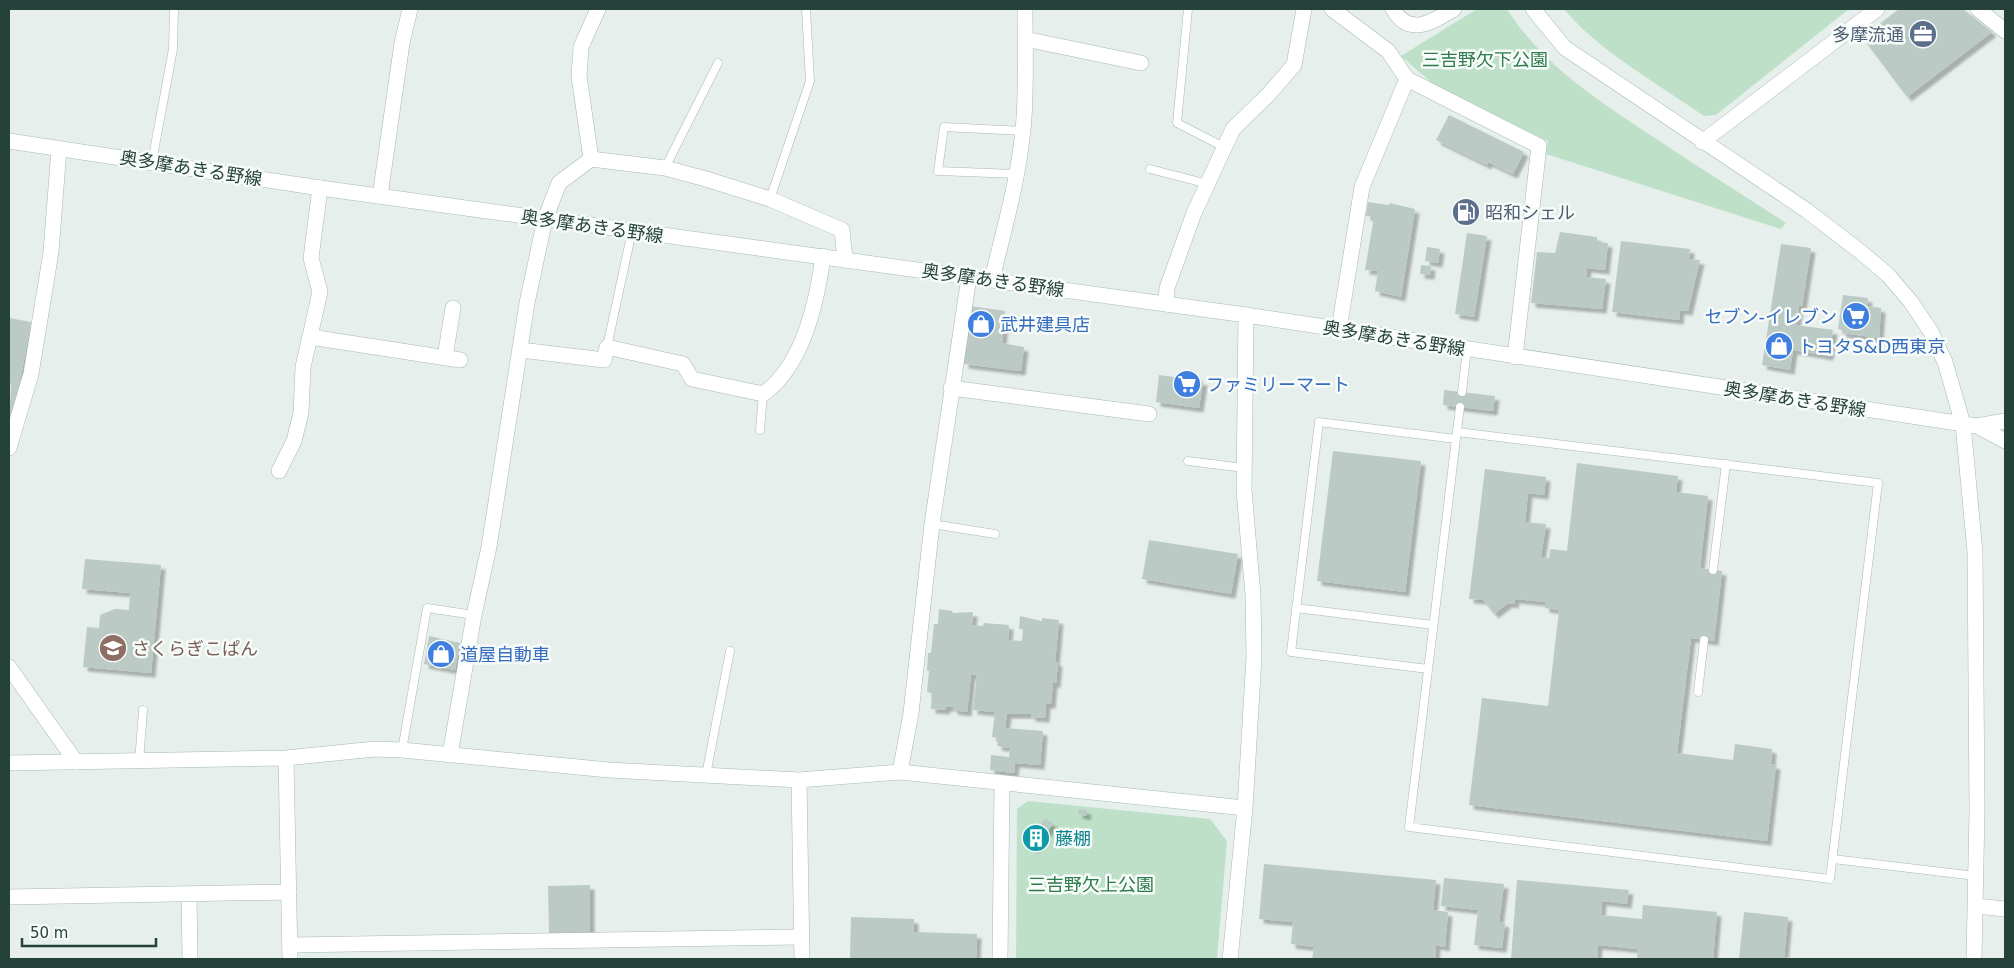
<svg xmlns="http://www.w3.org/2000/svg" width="2014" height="968" viewBox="0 0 2014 968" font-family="'DejaVu Sans','Noto Sans JP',sans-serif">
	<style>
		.green { fill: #bfe0c8 }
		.building { fill: #bbcac4; filter: url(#shadow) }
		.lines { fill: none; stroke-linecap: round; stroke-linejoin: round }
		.lane-casing { stroke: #a8b8b2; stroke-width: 9 }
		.street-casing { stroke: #a8b8b2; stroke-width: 16 }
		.secondary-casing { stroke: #a4bbb3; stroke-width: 16 }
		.lane { stroke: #fff; stroke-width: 8 }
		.street { stroke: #fff; stroke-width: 15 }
		.secondary { stroke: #fff; stroke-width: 15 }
		.labels { text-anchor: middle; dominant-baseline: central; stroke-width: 5; stroke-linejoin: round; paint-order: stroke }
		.service-label { font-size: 18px; fill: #4e5e75; stroke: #f7fbf9; text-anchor: end }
		.park-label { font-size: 18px; fill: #2d7a4b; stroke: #f7fbf9 }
		.street-label { font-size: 18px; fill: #24423a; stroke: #f7fbf9 }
		.shop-label { font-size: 18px; fill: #366cbe; stroke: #f7fbf9; text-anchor: start }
		.education-label { font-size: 18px; fill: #785e54; stroke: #f7fbf9; text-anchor: start }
		.culture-label { font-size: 18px; fill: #0d838f; stroke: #f7fbf9; text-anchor: start }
	</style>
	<defs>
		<filter id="shadow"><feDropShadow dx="4.5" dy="4.5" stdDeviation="1" flood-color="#0004"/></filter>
	</defs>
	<rect width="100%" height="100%" fill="#e6efeb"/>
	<!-- green -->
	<path class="green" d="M1477,9h30c36,57 96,95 151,131 42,28 85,55 128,83l-5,6 -235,-75 2,-13 -109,-52 -38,-33z
		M1564,9h285l-133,106 -12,1c-44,-31 -107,-66 -140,-107z
		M1028,801l182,18 17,22 -10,118h-201l1,-150z"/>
	<!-- building -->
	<path class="building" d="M1899,9h64l29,23 -85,65 -45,-60z
		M1449,115l75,37 -11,22 -25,-12 -1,3 -51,-25z
		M1368,202l21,3 1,-2 25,6 -14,88 -26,-6 3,-20 -13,-1 9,-53 -8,-1z
		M1560,232l37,5v5l11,1 -3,27 -18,-2 -1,9 20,2 -4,30 -71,-6 6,-51 18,1z
		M1467,233l20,3 -13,81 -19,-3z
		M1621,241l69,8 -1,10 11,1 -12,51 -8,-1 -1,10 -67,-8z
		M1781,244l30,4 -9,58h-3l-3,19 37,5 -4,26 -36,-6 -3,20 -28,-5z
		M1427,247l13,2 -2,14 -13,-2z
		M1421,265l10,1 -1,9 -10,-1z
		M1843,295l25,3 -1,8 14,2 -2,30 -37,-5v-3l-4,-1z
		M970,306l35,5 -3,32 22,4 -3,24 -57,-7z
		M9,318l22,4 -15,82 -7,24 2,-42 -2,-9z
		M1159,375l44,6 -4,27 -43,-6z
		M1444,390l51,6 -2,15 -50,-6z
		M1333,451l88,10 -16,131 -88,-11z
		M1577,463l101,13 -2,16 32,4 -8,72 22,3 -8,70 -23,-3 -14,115 56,7 2,-16 37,5 -1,15 5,1 -9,76 -298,-36 13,-107 66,8 11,-96 -14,-2v-6l-30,-3 -1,5 -6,-1 -14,11 -11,-14 -14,-1 16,-130 61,8 -2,18 -16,-2 -3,29 21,2 -5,33 8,1 1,-9 17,2z
		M1149,540l89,14 -7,40 -89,-15z
		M85,559l76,6 -10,108 -68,-6 4,-40 12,1 1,-13 15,-6 14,1 1,-17 -48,-4z
		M939,609l14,2 -1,2 21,-1 -1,13 11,1 1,-3 25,2 -1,15 14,1 1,-12h-4l1,-13 22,5v-3l17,2 -4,42h3l-2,21h-3l-2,21h-5l-1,14 -14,-1v-3h-24l-2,14 38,3 -3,34 -25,-2 -1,10 -24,-3 1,-15 18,2 1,-9 -13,-2 2,-8 -7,-1 3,-25 -22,-2 4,-35h-6l-4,37 -14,-2v-3h-7l-1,3 -14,-1 1,-16 -5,-1 2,-21h-2l1,-18h3l3,-29h4z
		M429,636l31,7 -5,27 -31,-6z
		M1079,809l8,1 -1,6 -8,-2z
		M1045,818l8,6 -19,25 -8,-6z
		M1264,864l172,16 -3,30 15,2 -3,35 -9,-2 -1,14h-123l2,-12 -23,-3 2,-22 -34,-3z
		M1444,878l60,6 -5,38 6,1 -3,25 -28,-3 4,-35 -37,-4z
		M1517,880l112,10 -2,14 -25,-3 -1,14 41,4 1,-14 74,7 -4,47h-76l1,-10 -40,-4 -1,14h-86z
		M590,885v47l-41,1 -1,-47z
		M1744,912l44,5 -4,40 9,2h-54z
		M851,917l63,2v13l63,2 -1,25h-126z"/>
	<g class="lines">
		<defs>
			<path id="lane" d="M1188,9l-11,114 47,24
				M152,162l21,-113 1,-40
				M665,168l53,-105
				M1150,169l58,15
				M1017,174l-79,-3 6,-44 79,4
				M770,199l40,-118 -4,-72
				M607,347l25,-116
				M1462,392l5,-43
				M760,430l3,-36
				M1457,432l421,51 -48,396 -421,-52c15,-129 31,-258 47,-388l4,-32
				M1188,461l56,7
				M932,524l63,10
				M1713,570l13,-106
				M1296,608l137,17
				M1428,669l-137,-17 28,-230 137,17
				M1698,692l6,-52
				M402,750l25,-142 47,7
				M139,762l4,-52
				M706,775l24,-124
				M1833,859l143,17"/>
			<path id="street" d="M1332,9l56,42 19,28 132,67 -24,211
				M1393,9c16,29 41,12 61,0
				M1978,9l27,22
				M1025,39l116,24
				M1702,142l175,-133
				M591,159l74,9 41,11 64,20 72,31 3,30
				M380,196l22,-153 8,-34
				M992,279c12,-49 26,-98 31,-149 4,-40 2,-80 2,-121
				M1166,304l1,-16 27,-75 39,-84 35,-34 26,-30 10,-56
				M1339,329l23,-142 45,-108
				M310,337l150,23
				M521,350l83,10 3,-13 76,17 9,15 71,15c40,-28 54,-92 60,-138
				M445,357l8,-49
				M951,388l198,26
				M9,448l22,-74 20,-122 8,-103
				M279,471l15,-30 7,-28 2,-46 17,-75 -9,-34 9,-70
				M9,667l67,95
				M450,755l24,-140 15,-68 38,-244 18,-84 14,-36 32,-24 -12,-83 2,-29 17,-38
				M900,772l11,-59 21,-189 37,-247
				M189,894l1,65
				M9,897l280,-5
				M1976,906l29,3
				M290,945l511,-8"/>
			<path id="secondary" d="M1533,9l32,39 241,162 56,43 26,22 23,27 20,30 14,30 18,62 12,128 2,258 -3,149
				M9,141l311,47 926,127 731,111 28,-5
				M1977,426l28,15
				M286,758l4,201
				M9,763l277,-5 89,-9 27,1 207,20 190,10 101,-8 345,36
				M799,780l3,179
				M1000,959l2,-176
				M1230,959l15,-151 9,-151 -1,-62 -9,-105 2,-175"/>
		</defs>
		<!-- lane casing -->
		<use href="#lane" class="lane-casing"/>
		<!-- street casing -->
		<use href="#street" class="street-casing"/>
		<!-- secondary casing -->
		<use href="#secondary" class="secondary-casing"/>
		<!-- lane -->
		<use href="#lane" class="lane"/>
		<!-- street -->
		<use href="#street" class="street"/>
		<!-- secondary -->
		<use href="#secondary" class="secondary"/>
	</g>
	<!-- icons -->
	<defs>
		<symbol id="office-disc" viewBox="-11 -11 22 22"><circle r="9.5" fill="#5c6f8a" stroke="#f7fbf9"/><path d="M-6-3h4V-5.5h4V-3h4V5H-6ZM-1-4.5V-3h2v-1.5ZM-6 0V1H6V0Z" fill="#fff"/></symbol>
		<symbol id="fuel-disc" viewBox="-11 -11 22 22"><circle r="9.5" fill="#5c6f8a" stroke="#f7fbf9"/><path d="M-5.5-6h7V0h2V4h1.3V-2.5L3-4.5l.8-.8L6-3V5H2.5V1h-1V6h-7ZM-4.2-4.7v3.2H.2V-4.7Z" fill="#fff"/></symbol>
		<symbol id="supermarket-disc" viewBox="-11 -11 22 22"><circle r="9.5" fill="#3f7fe0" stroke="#f7fbf9"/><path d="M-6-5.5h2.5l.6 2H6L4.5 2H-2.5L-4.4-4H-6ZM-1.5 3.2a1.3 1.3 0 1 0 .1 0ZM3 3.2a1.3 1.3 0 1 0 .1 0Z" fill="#fff"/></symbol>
		<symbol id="shop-disc" viewBox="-11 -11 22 22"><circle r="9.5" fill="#3f7fe0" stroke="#f7fbf9"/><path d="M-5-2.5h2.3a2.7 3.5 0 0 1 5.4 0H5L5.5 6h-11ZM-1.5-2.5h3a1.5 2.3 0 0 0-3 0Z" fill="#fff"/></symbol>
		<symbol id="school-disc" viewBox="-11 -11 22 22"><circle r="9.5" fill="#8d6e63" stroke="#f7fbf9"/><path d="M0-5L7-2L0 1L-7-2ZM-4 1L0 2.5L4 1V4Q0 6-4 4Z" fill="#fff"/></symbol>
		<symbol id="building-disc" viewBox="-11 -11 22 22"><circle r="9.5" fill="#0f9aa8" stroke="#f7fbf9"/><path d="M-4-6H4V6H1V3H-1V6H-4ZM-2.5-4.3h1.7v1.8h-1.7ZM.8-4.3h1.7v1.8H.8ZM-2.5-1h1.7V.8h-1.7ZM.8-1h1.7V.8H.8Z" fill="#fff"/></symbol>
	</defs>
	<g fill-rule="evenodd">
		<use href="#office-disc" x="1907" y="18" width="32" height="32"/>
		<use href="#fuel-disc" x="1450" y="196" width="32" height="32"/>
		<use href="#supermarket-disc" x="1840" y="300" width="32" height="32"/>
		<use href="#shop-disc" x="965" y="308" width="32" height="32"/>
		<use href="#shop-disc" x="1763" y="330" width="32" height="32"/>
		<use href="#supermarket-disc" x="1171" y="368" width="32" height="32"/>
		<use href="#school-disc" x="97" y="632" width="32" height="32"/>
		<use href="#shop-disc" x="425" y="638" width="32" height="32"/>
		<use href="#building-disc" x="1020" y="822" width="32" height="32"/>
	</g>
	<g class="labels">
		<!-- service labels -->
		<g class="service-label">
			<text x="1904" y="34">多摩流通</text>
			<text x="1485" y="212" text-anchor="start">昭和シェル</text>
		</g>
		<!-- park labels -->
		<g class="park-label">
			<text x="1485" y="59">三吉野欠下公園</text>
			<text x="1091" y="884">三吉野欠上公園</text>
		</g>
		<!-- street labels -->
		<g class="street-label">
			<text transform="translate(191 168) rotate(9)">奥多摩あきる野線</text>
			<text transform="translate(592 226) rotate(8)">奥多摩あきる野線</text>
			<text transform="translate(993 280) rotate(8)">奥多摩あきる野線</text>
			<text transform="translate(1394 338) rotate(9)">奥多摩あきる野線</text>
			<text transform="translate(1795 399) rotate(9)">奥多摩あきる野線</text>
		</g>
		<!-- shop labels -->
		<g class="shop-label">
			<text x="1837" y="316" text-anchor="end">セブン-イレブン</text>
			<text x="1000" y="324">武井建具店</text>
			<text x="1798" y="346">トヨタS&amp;D西東京</text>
			<text x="1206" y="384">ファミリーマート</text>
			<text x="460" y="654">道屋自動車</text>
		</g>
		<!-- education labels -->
		<g class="education-label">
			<text x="132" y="648">さくらぎこぱん</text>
		</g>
		<!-- culture labels -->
		<g class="culture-label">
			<text x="1055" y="838">藤棚</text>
		</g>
	</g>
	<!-- border -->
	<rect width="2014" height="968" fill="none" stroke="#24423a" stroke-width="20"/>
	<!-- scale -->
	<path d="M22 938v8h134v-8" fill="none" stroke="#24423a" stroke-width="2.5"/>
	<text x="30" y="938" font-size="15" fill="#24423a" stroke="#f7fbf9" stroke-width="4" paint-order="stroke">50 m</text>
</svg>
